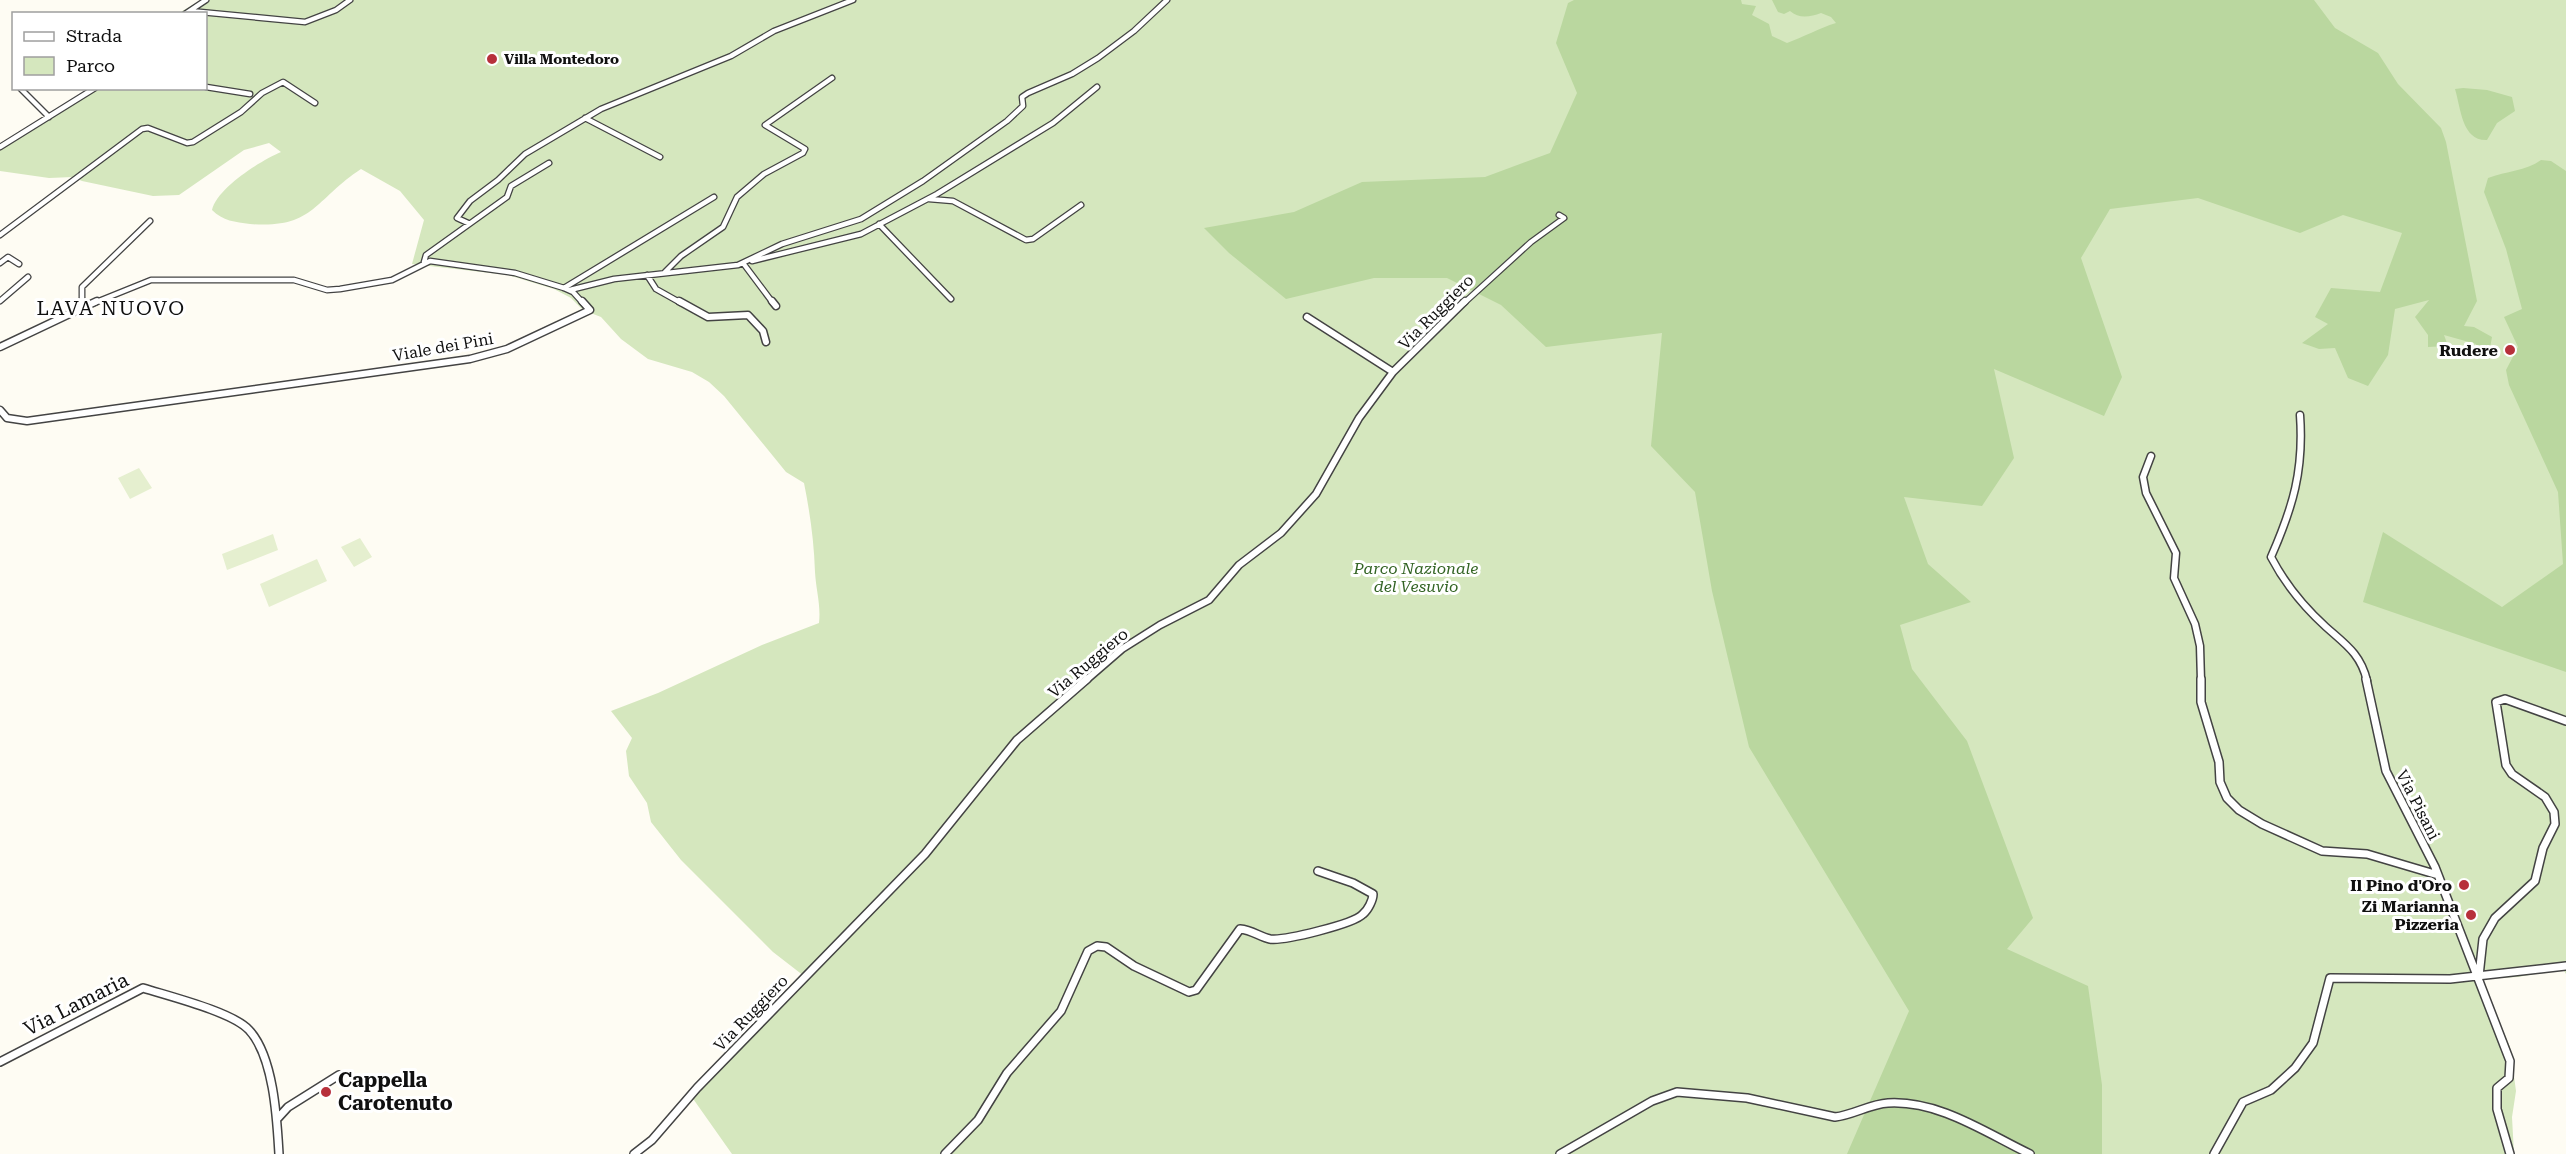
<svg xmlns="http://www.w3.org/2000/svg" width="2566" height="1154" viewBox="0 0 2566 1154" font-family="'Roboto Serif',serif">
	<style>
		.green { fill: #d5e7be }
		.forest { fill: #bad79f }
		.pitch { fill: #e5efcf }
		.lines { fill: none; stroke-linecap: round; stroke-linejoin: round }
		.street-far2-casing { stroke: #434343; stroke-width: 7 }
		.street-far1-casing { stroke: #434343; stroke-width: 9 }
		.street-casing { stroke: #434343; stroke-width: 10 }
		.street-far2 { stroke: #fff; stroke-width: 4.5 }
		.street-far1 { stroke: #fff; stroke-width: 6 }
		.street { stroke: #fff; stroke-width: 7 }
		.poi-dot { fill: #b7303b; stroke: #fff; stroke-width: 2 }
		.labels { text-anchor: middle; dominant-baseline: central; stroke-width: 6; stroke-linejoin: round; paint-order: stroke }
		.far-poi-label { font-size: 14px; font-weight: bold; fill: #101010; stroke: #fff; text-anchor: start }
		.street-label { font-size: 16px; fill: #101010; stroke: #fff }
		.poi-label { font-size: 16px; font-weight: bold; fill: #101010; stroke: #fff; text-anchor: end }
		.park-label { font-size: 16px; font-style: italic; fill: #336424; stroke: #fff }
		.quarter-label { font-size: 20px; letter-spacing: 1.5px; fill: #101010; stroke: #fff }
		.near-street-label { font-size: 20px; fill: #101010; stroke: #fff }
		.near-poi-label { font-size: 20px; font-weight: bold; fill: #101010; stroke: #fff; text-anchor: start }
	</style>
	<rect width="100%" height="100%" fill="#fefcf3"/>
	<!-- green -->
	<path class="green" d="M201,0h2365v974l-3,-5 -45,8 -37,2 29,68 6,44 -4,26 2,37h-1782l-43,-61 70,-68 45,-49 -31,-24 -92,-92 -30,-38 -4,-19 -18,-27 -3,-25 6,-13 -21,-27 47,-18 104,-48 57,-22c2,-18 -3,-33 -4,-51 -1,-31 -5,-59 -11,-89l-18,-11 -62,-76 -15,-14 -17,-10 -44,-13 -27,-20 -20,-22 -18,-7 -12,-12 -17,-9 -46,-14 -96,-11 12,-44 -24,-29 -39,-22c-47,31 -47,60 -111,55 -15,-2 -27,-3 -38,-14 5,-22 48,-49 69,-58l-12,-9 -25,7 -65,45 -26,1 -71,-15 -9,-4 -24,1 -49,-7v-27l89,-55 117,-1v-74l-27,-1z"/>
	<!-- forest -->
	<path class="forest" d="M1574,0h167l1,4 14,2 -4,9 17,9 3,12 15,7c17,-6 32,-15 49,-20l-5,-6 -10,-4c-11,4 -22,6 -31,-2l-6,3 -6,-2 -6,-12h542l21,28 43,25 20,31 43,44 5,14 31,159 -13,25 10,1 18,10 -2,11 -11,5 -3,-9 -32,-9 4,11 -20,1v-12l-13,-18 14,-17 -34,9 -7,46 -20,31 -20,-8 -13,-30 -16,1 -17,-6 26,-19 -13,-7 16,-29 49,4 22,-59 -59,-18 -43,18 -102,-35 -88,11 -29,49 41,119 -18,39 -110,-47 20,89 -32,48 -78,-9 24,67 43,38 -71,23 12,44 55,72 66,177 -26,31 81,37 14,99v69h-255l62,-143 -160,-264 -37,-156 -17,-99 -44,-46 11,-113 -116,14 -45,-42 -54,-27h-73l-88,21 -57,-46 -25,-25 90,-16 68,-30 123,-5 65,-24 27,-60 -21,-50 12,-40z
		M2463,88l24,2 25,7 3,14 -18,12 -10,17c-25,1 -26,-31 -32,-51z
		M2541,160l10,1 15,10v501l-203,-70 20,-70 119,75 61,-43 -5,-72 -49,-107 -3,-15 12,-23 -14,-30 18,-8 -16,-60 -22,-57 4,-14c18,-7 38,-7 53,-18z"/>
	<!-- pitch -->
	<path class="pitch" d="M139,468l13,20 -22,11 -12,-21z
		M273,534l5,16 -51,20 -5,-16z
		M360,538l12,19 -18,10 -13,-20z
		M317,559l10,22 -58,26 -9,-23z"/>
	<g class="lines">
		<defs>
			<path id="street-far2" d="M190,11l115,11 31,-12 14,-10
				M185,14l21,-14
				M206,87l44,7
				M21,89l28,28
				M585,118l75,39
				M0,147l95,-59
				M929,199l24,2 73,39 7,-1 48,-34
				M468,223l-11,-5 13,-17 28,-21 27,-26 76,-45 130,-53 43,-25 79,-31
				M879,224l72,75
				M0,235l142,-106 6,-1 39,15 6,-1 48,-30 21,-19 21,-11 32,21
				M752,261l109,-27 76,-40 116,-71 44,-36
				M424,262l2,-7 81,-58 4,-11 38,-23
				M0,263l8,-6 11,7
				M743,263l30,40
				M665,272l16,-16 42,-29 14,-30 27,-23 39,-21 2,-4 -40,-24 67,-47
				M647,275l9,14 25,14
				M564,288l150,-91
				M570,290l44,-11 124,-14 44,-21 79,-25 62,-38 84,-60 16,-15 -1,-9 6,-4 44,-19 26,-16 36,-27 33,-31
				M0,301l28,-24
				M82,303v-16l68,-66
				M94,303l57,-23h143l33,10 13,-1 52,-9 38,-19 85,12 49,15 9,4 10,11
				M1464,303l67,-61 33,-24 -5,-3"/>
			<path id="street-far1" d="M82,301v7
				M679,301l29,16 40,-2 15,16 3,11
				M772,301l4,5
				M1307,317l86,55
				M0,347l97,-46
				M0,410l7,8 20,3 443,-62 37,-10 83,-39 -8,-9
				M2300,415c4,55 -7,92 -29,142 13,25 34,51 55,70 19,17 35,27 41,54
				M2151,456l-8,21 3,16 30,60 -2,25 21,46 5,22 1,35
				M1085,681l37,-32 38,-24 49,-25 30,-35 42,-32 35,-39 43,-76 34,-46 72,-71"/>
			<path id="street" d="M2201,679v23l18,60 1,20 7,16 12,12 23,14 60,27 45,3 71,21
				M2366,679l20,92 49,96 75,194 -1,17 -12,10v21l13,45
				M2479,976l4,-37 12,-21 40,-37 8,-33 12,-24 -1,-12 -9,-15 -33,-23 -6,-9 -10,-63 9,-3 61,22
				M0,1062l143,-74c25,8 90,24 106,42 25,27 28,90 30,124
				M277,1119l11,-12 51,-32
				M634,1154l18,-14 45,-52 228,-234 92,-114 70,-61
				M945,1154l33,-34 29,-47 54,-62 27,-60 9,-5 9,1 28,19 55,26 7,-2 44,-61c12,1 20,8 30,10 14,2 84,-15 93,-25 5,-4 10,-14 10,-20l-20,-11 -35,-12
				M1560,1154l92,-53 25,-9 70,6 88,19c18,-2 35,-13 53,-14 51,-3 98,30 142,51
				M2214,1154l29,-52 28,-12 24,-22 18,-25 17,-65 120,1 116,-13"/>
		</defs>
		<!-- street-far2 casing -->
		<use href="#street-far2" class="street-far2-casing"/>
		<!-- street-far1 casing -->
		<use href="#street-far1" class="street-far1-casing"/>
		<!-- street casing -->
		<use href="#street" class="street-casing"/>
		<!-- street-far2 -->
		<use href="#street-far2" class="street-far2"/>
		<!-- street-far1 -->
		<use href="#street-far1" class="street-far1"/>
		<!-- street -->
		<use href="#street" class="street"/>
	</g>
	<!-- markers -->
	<g class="poi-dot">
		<circle cx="492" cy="59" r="6"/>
		<circle cx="2510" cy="350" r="6"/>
		<circle cx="2464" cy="885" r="6"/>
		<circle cx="2471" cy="915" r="6"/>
		<circle cx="326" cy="1092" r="6"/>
	</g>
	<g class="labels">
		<!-- far-poi labels -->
		<g class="far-poi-label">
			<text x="504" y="59">Villa Montedoro</text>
		</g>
		<!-- street labels -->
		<g class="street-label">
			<text transform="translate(1436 312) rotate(-45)">Via Ruggiero</text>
			<text transform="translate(443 347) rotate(-10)">Viale dei Pini</text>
			<text transform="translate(1088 663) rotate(-40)">Via Ruggiero</text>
			<text transform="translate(2418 805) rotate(63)">Via Pisani</text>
			<text transform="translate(751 1013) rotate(-46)">Via Ruggiero</text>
		</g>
		<!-- poi labels -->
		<g class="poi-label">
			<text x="2498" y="350">Rudere</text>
			<text x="2452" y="885">Il Pino d'Oro</text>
			<text x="2459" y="906">Zi Marianna<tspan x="2459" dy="18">Pizzeria</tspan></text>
		</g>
		<!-- park labels -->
		<g class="park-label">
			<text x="1416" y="568">Parco Nazionale<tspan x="1416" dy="18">del Vesuvio</tspan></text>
		</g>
		<!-- quarter labels -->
		<g class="quarter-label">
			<text x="111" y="308">LAVA NUOVO</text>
		</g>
		<!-- near-street labels -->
		<g class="near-street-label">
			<text transform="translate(76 1004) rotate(-27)">Via Lamaria</text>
		</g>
		<!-- near-poi labels -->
		<g class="near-poi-label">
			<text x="338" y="1080">Cappella<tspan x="338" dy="23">Carotenuto</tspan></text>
		</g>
	</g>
	<!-- legend -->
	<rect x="12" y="12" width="195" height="78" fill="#ffffff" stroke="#9f9f9f" stroke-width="1.5"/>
	<rect x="24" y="32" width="30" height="9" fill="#ffffff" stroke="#9f9f9f" stroke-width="1.5"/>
	<text x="66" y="42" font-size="18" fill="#101010">Strada</text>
	<rect x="24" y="57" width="30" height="18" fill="#d5e7be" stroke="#9f9f9f" stroke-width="1.5"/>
	<text x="66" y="72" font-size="18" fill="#101010">Parco</text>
</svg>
